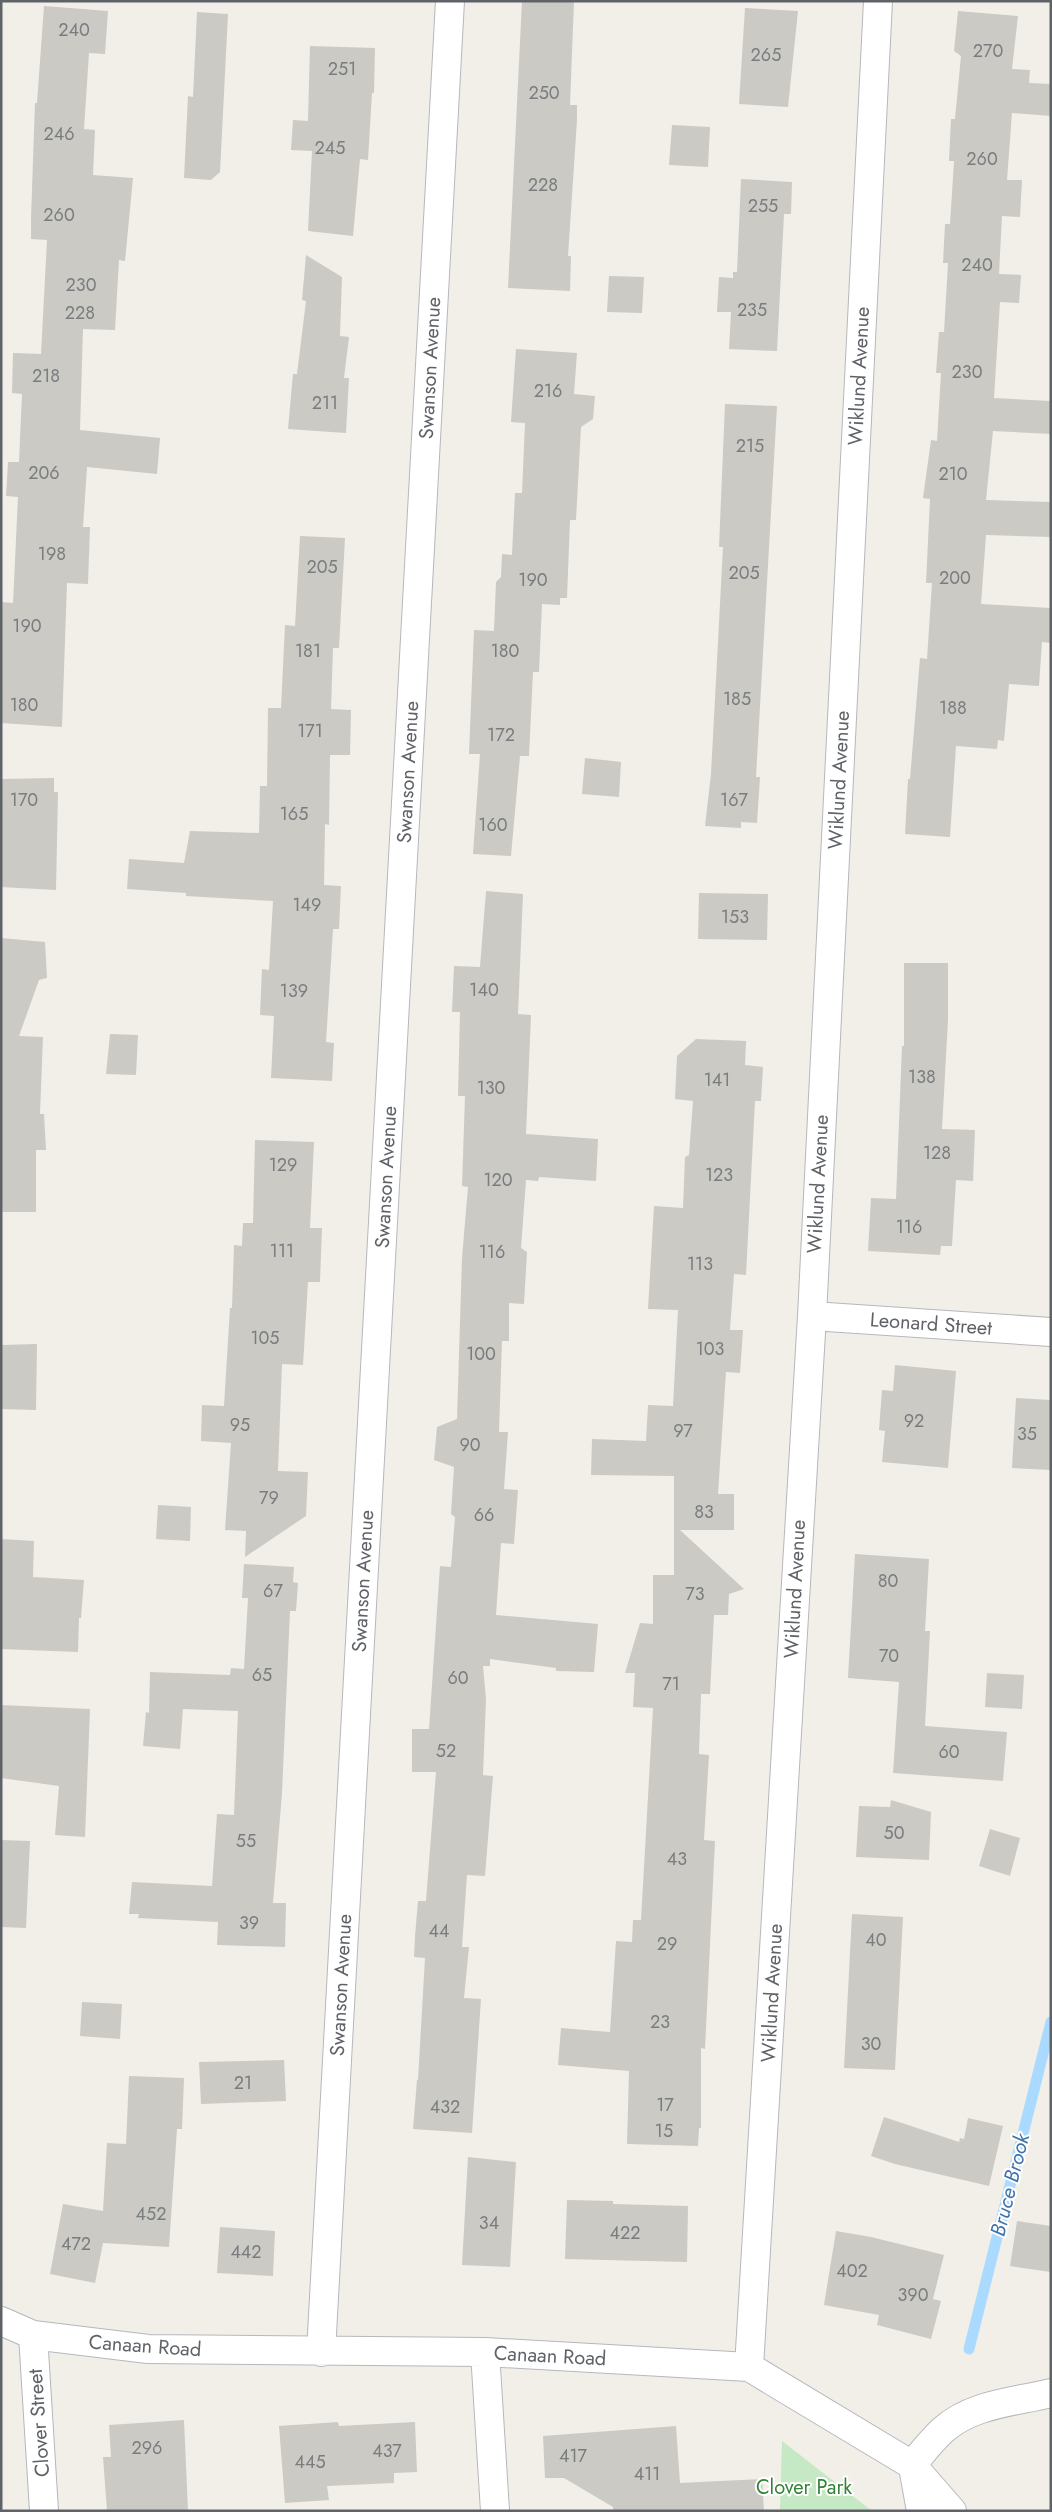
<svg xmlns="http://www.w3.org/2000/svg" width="1052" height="2512" viewBox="0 0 1052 2512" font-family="Jost,sans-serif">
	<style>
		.green { fill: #c5e8c5 }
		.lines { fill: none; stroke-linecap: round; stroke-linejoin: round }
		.stream { stroke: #aadaff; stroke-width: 11 }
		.building { fill: #cccac5 }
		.minor-casing { stroke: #b5b8bc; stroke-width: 30 }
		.minor { stroke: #fff; stroke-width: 28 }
		.labels { text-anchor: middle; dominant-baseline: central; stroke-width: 4; stroke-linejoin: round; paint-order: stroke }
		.number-label { font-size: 18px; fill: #7a7d7f }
		.street-label { font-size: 20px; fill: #5f6368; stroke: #fff }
		.park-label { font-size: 20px; fill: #348238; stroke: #fff }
		.water-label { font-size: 21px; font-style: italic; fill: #4174aa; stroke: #fff }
	</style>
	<rect width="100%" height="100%" fill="#f1efe8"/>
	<!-- green -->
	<path class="green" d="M782,2441l90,70h-92z"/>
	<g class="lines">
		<!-- stream -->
		<path class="stream" d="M969,2349l82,-327"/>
	</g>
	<!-- building -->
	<path class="building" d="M522,1h52l-4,104h7v15l-9,136h3l-1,35 -62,-3z
		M44,6l64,5 -3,43 -16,-1 -5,76 11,1 -2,45 40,3 -8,83 -6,-1 -4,70 -32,-1 -3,101 80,8 -3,36 -70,-7 -4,60h7l-2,57 -21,-1 -5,144 -61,-4v-121l12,1 5,-106 -12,-1 2,-34h11l3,-68 -10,-1 1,-40 28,1 6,-114 -16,-1v-21l4,-115h2z
		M745,8l53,3 -10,96 -49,-3z
		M958,11l60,5 -6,53 18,1 -1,13 22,1v32l-39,-3 -5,67h15l-2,37 -18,-1 -3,58 22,1 -2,28 -19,-1 -6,96 57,3v33l-58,-3 -7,69 65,2v35l-65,-2 -5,69 70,4v35l-9,-1 -3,44 -30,-2 -5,57 -6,-1 -1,9 -41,-3 -6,91 -45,-3 3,-55h2l10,-121 7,1 5,-76h-6l4,-84 -7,-1 8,-58 6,1 4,-68h-5l3,-41h5l4,-69h-5l2,-39h5l4,-63h-5l2,-42h4l6,-63 -7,-5z
		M197,12l31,2 -8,158 -9,8 -27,-2 4,-82 5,1z
		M310,46l65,2 -1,45h-2l-4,67 -8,-1 -7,77 -45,-5 4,-80 -21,-1 2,-30 15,1z
		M672,125l38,2 -2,40 -39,-2z
		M741,179l51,3 -1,32h-7l-7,137 -48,-2 2,-37h-14l2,-35 14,1v-6h4z
		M306,255l36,22 -2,59 9,1 -5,41h5l-3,55 -58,-4 5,-55h4l9,-73 -4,-1z
		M609,276l35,1 -2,36 -35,-1z
		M516,349l61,4 -3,41 21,2 -2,23 -12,8 -5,93h-6l-3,78h-7v7l-18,-1 -3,68h-6l-4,84h-9l-9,100 -38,-2 7,-100h-11l5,-124 20,1 2,-49 5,-5 1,-23 10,1 3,-62h7l3,-70 -14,-1z
		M725,404l52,2 -21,371h4l-3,46 -16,-1v6l-36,-2 6,-52 12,-227h-4z
		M300,536l45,2 -6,110h-6l-2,61 20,1 -1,45h-20l-1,70 -4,-1 -1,61 17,1 -2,43h-6l-7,113 8,1 -2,38 -61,-3 3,-62 -14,-1 2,-46 7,1 4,-69 -87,-5v-3l-59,-4 2,-30 55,4 6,-32 69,2 1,-47h7l1,-78h13l4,-83 10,1z
		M585,758l36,4 -2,35 -37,-3z
		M54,778v14h4l-2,98 -55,-3v-108z
		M486,891l37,3 -5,120 13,1 -5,119 72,5 -2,42 -57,-4 -1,4 -12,-1 -5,68 6,4 -3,52 -15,-1v38h-7l-3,91h9l-4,57 14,1 -4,54 -13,-1 -5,72 102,9 -4,48 -38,-1v-3l-66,-9v7h-7l3,33 -3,76 10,1 -8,100 -18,-1 -5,72h7l-5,51 17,1 -9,134 -59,-4 4,-49h1l7,-122 -11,-1 1,-21 3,-35h8l10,-129h-24v-43h17l11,-163 11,1 4,-50 -4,-3 3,-47 -20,-7 3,-33 20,-8 5,-161 6,-71 -6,-1 3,-90h-7l2,-84h-8l2,-46 26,1z
		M699,893l69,1 -1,46 -69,-1z
		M1,938l44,4 2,36 -8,2 -20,56 24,1 -3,77h4l2,36h-10v62h-35z
		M904,963h44v57l-6,109 33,1 -2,51 -17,-1 -4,66h-11l-1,9 -72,-4 3,-53 25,1 6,-153h2z
		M110,1034l28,1 -2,40 -30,-1z
		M696,1039l50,2 -1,24 18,2 -2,34h-6l-9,174 -12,-1 -4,56h13l-3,43 -14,-1 -8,122h16v36h-54l64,59 -15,5 -1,21h-14l-4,79h-9l-2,60 10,1 -5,85 11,1 -10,208 -4,-1v80h-2l-1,18 -71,-2 2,-73 -71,-6 3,-37 49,4 6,-91 16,1 1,-22h8l12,-212 -20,-1 2,-34h-10l15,-50 13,1v-49h21v-99l-83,-1 1,-36 54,2 2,-36 25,1 5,-96 -30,-1 6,-103 29,2 2,-51 4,-2 4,-54 -18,-2 2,-43z
		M255,1140l59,2 -4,86h12l-2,54h-12l-5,83 -21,-1 -4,107 30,1 -2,44 -61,41 1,-26 -21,-1 6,-87 -30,-2 1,-36 22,1 6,-98h2l2,-63 8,1 1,-23h10z
		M37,1344l-1,66 -35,-1v-64z
		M895,1365l61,6 -8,97 -66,-6 3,-31 -6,-1 3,-40 11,1z
		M1016,1398l35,2v70l-39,-2z
		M158,1505l33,2 -1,34 -34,-2z
		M1,1539l33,2 -1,36 51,3 -3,38h-2l-1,34 -77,-3z
		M855,1554l74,5 -4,72h5l-5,95 82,6 -4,49 -110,-8 6,-91 -51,-4z
		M244,1564l50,3 -1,15 5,1 -2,28h-6l-8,182 -9,110h13l-1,44 -68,-2 1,-23 -80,-4 1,-4h-10l3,-32 80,4 5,-72 17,1 4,-104 -55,-2 -3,40 -37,-3 3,-34 3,1 1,-41 80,3 1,-7 13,1 4,-71h-6z
		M987,1673l37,2 -2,34 -37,-2z
		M1,1705l89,4 -5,128 -30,-2 4,-49 -58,-8z
		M891,1800l40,12 -2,48 -73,-3 3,-51 31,1z
		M990,1829l30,9 -10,38 -31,-10z
		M1,1840l29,1 -4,87 -25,-1z
		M852,1914l51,3 -8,153 -51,-2z
		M82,2002l40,2 -2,35 -40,-3z
		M284,2060l2,41 -85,3 -2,-42z
		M129,2076l55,2 -2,51h-5l-8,118 -66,-4 -8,40 -45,-9 13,-70 40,7 4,-68 19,1z
		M884,2117l75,25 1,-4 4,1 4,-21 35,8 -14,60 -94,-22 -24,-8z
		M468,2157l48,5 -6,105 -48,-2z
		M567,2200l46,1v3l75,2 -1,56 -122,-3z
		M1017,2221l34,5v46l-41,-6z
		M220,2227l55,4 -2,45 -56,-3z
		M836,2231l35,6 73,18 -11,44 8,2 -10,38 -54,-14 2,-10 -55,-10z
		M184,2420l4,91h-81l-4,-54h8l-2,-32z
		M338,2422l1,4 76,-4 2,50 -23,1v10l-67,3 2,14 -44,3 -6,-77z
		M676,2426l4,57 82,-4 2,32h-151v-4l-49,-29h-19l-2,-42z"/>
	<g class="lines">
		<defs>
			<path id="minor" d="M812,1316l239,16
				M1,2321l32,14 115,14 337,3 264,15 163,98c10,-12 19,-24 31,-35 29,-26 71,-28 108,-37
				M33,2335l11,176
				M321,2352l129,-2351
				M485,2352l10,159
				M749,2367l63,-1051 66,-1315
				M912,2465l40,46
				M913,2467l8,44"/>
		</defs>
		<!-- minor casing -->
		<use href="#minor" class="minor-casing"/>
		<!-- minor -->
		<use href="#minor" class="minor"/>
	</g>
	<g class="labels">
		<!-- number labels -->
		<g class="number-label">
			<text x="74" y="30">240</text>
			<text x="988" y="51">270</text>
			<text x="766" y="55">265</text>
			<text x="342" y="69">251</text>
			<text x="544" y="93">250</text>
			<text x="59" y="134">246</text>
			<text x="330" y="148">245</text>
			<text x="982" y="159">260</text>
			<text x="543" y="185">228</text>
			<text x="763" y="206">255</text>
			<text x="59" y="215">260</text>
			<text x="977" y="265">240</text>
			<text x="81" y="285">230</text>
			<text x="752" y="310">235</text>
			<text x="80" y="313">228</text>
			<text x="967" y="372">230</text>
			<text x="46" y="376">218</text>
			<text x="548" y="391">216</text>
			<text x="325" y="403">211</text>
			<text x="750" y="446">215</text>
			<text x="44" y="473">206</text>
			<text x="953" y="474">210</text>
			<text x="52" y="554">198</text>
			<text x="322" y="567">205</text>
			<text x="744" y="573">205</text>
			<text x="955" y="578">200</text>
			<text x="533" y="580">190</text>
			<text x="27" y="626">190</text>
			<text x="308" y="651">181</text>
			<text x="505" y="651">180</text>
			<text x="737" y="699">185</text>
			<text x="24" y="705">180</text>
			<text x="953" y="708">188</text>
			<text x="310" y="731">171</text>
			<text x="501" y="735">172</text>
			<text x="24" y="800">170</text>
			<text x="734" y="800">167</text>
			<text x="294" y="814">165</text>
			<text x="493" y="825">160</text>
			<text x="307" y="905">149</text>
			<text x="735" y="917">153</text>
			<text x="484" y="990">140</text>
			<text x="294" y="991">139</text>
			<text x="922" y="1077">138</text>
			<text x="717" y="1080">141</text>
			<text x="491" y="1088">130</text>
			<text x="937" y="1153">128</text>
			<text x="283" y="1165">129</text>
			<text x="719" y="1175">123</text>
			<text x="498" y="1180">120</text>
			<text x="909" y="1227">116</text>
			<text x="282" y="1251">111</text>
			<text x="492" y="1252">116</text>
			<text x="700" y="1264">113</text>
			<text x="265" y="1338">105</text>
			<text x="710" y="1349">103</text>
			<text x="481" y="1354">100</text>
			<text x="914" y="1421">92</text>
			<text x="240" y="1425">95</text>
			<text x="683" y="1431">97</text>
			<text x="1027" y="1434">35</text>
			<text x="470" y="1445">90</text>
			<text x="269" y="1498">79</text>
			<text x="704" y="1512">83</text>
			<text x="484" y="1515">66</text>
			<text x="888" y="1581">80</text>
			<text x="273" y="1591">67</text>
			<text x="695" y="1594">73</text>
			<text x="889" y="1656">70</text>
			<text x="262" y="1675">65</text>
			<text x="458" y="1678">60</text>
			<text x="671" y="1684">71</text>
			<text x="446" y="1751">52</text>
			<text x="949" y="1752">60</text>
			<text x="894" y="1833">50</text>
			<text x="246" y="1841">55</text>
			<text x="677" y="1859">43</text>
			<text x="249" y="1923">39</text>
			<text x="439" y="1931">44</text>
			<text x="876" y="1940">40</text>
			<text x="667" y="1944">29</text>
			<text x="660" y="2022">23</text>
			<text x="871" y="2044">30</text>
			<text x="243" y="2083">21</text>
			<text x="665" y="2105">17</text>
			<text x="445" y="2107">432</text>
			<text x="664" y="2131">15</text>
			<text x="151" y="2214">452</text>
			<text x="489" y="2223">34</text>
			<text x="625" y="2233">422</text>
			<text x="76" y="2244">472</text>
			<text x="246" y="2252">442</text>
			<text x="852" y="2271">402</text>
			<text x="913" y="2295">390</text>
			<text x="147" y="2448">296</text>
			<text x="387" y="2451">437</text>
			<text x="573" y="2456">417</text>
			<text x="310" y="2462">445</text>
			<text x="647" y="2474">411</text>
		</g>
		<!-- street labels -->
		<g class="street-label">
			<text transform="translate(430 368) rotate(-87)">Swanson Avenue</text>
			<text transform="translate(859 376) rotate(-87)">Wiklund Avenue</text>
			<text transform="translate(408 772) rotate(-87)">Swanson Avenue</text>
			<text transform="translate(839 780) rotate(-87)">Wiklund Avenue</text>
			<text transform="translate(386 1177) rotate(-87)">Swanson Avenue</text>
			<text transform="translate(818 1184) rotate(-87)">Wiklund Avenue</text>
			<text transform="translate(931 1324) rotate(4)">Leonard Street</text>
			<text transform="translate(363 1581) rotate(-87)">Swanson Avenue</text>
			<text transform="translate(795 1589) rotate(-87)">Wiklund Avenue</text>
			<text transform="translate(341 1985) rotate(-87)">Swanson Avenue</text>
			<text transform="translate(772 1993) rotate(-87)">Wiklund Avenue</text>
			<text transform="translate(145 2346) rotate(4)">Canaan Road</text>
			<text transform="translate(550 2356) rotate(3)">Canaan Road</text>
			<text transform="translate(39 2423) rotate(-94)">Clover Street</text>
		</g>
		<!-- park labels -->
		<g class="park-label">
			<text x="804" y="2487">Clover Park</text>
		</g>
		<!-- water labels -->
		<g class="water-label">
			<text transform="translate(1010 2185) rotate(-76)">Bruce Brook</text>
		</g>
	</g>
	<!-- border -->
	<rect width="1052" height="2512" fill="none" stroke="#5f6368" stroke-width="5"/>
</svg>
